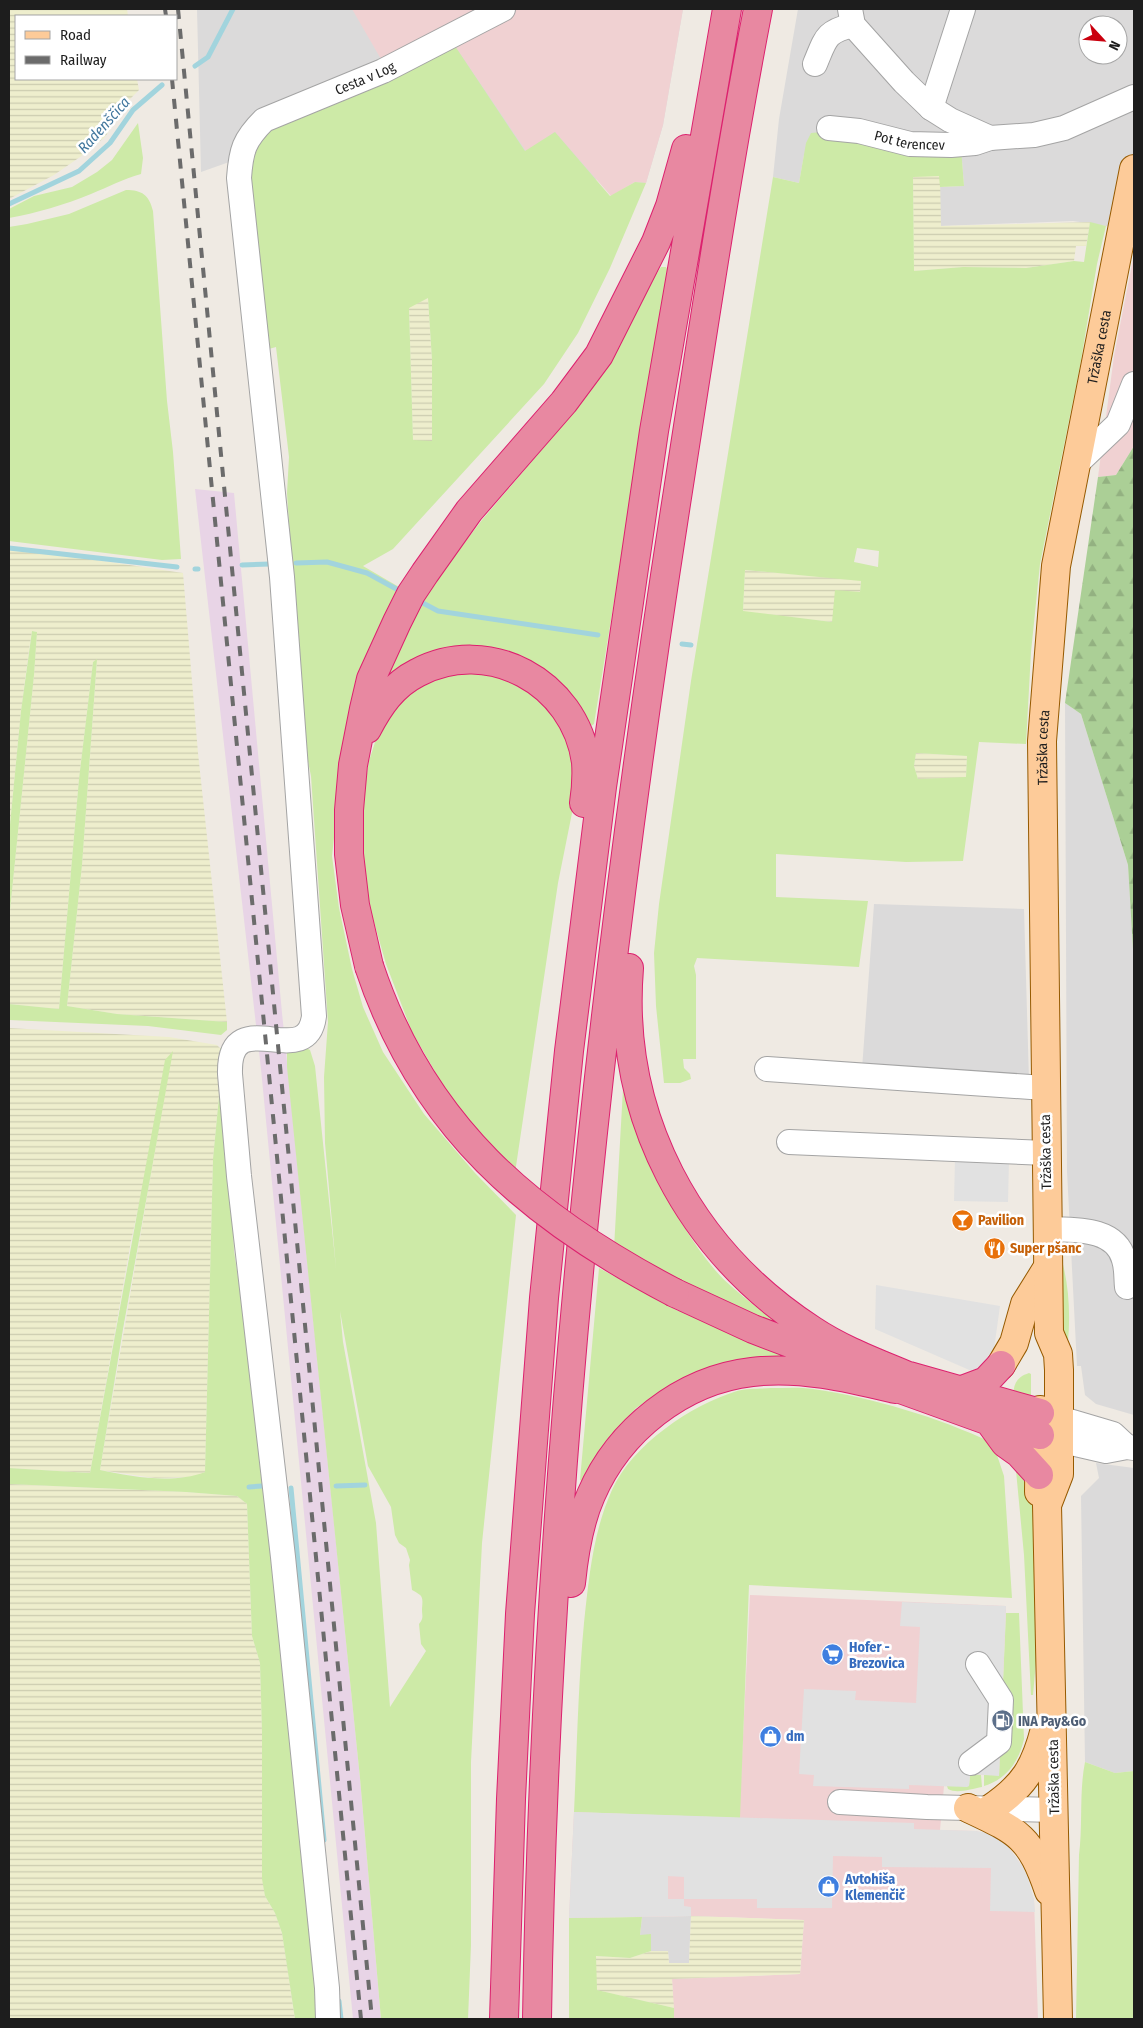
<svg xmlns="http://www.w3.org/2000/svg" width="1143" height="2028" viewBox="0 0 1143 2028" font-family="'Fira Sans Condensed',sans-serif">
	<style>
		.residential { fill: #dbdada; fill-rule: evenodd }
		.commercial { fill: #f0d1d2 }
		.industrial { fill: #e8d4e6 }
		.farmland { fill: url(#farmland-rules) }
		.grass { fill: #cdeaa7; fill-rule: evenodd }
		.forest { fill: url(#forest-firs) }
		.parking { fill: #e1e1e1; fill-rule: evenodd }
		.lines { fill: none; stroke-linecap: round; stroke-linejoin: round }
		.stream { stroke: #a2d4dd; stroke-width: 5 }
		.minor-casing { stroke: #a4a4a4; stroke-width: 26 }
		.major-casing { stroke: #965a00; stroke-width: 30 }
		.highway-casing { stroke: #dc216e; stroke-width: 30 }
		.minor { stroke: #fff; stroke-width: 24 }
		.major { stroke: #fdcb99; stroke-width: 28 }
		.highway { stroke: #e888a1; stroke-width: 28 }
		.rail { stroke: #6b6b6b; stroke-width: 4; stroke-dasharray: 10 10; stroke-linecap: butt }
		.highway-bridge-casing { stroke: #dc216e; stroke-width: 30; stroke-linecap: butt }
		.highway-bridge { stroke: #e888a1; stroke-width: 28 }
		.labels { text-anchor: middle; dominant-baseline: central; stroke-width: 5; stroke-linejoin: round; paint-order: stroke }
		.street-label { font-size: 14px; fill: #1d1d1d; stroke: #fff }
		.food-label { font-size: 14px; font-weight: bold; fill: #c56008; stroke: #fff; text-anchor: start }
		.shop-label { font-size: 14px; font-weight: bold; fill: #366cbe; stroke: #fff; text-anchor: start }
		.service-label { font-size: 14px; font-weight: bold; fill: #4e5e75; stroke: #fff; text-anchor: start }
		.water-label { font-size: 15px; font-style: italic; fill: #42779e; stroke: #fff }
	</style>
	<defs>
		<pattern id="farmland-rules" width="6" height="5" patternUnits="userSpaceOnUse" patternTransform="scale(1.25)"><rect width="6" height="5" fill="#eeeecd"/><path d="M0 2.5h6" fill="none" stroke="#ccccb0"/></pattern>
		<pattern id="forest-firs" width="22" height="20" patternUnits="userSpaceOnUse" patternTransform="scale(1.25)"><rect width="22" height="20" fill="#abcf96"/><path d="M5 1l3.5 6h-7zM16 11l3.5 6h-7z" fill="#93b181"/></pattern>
	</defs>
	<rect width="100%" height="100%" fill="#efeae3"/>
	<!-- residential -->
	<path class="residential" d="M197,9h486l-20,116 -17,58 -397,-28 -48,17z
		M798,9h336v225l-28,-8 -33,-5 -133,5v-39l24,-1 -3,-38 -157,7 -5,28 -26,-6 6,-58zM1088,25h30v30h-30z
		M1065,703l16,11 47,151 6,102v448l-38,-11 -11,-9 -4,-29h-4l-10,-195z
		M874,904l150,5 5,171 -167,-11z
		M1096,1463l38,5v303l-19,2 -30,-11 -4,-266 18,-18z
		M691,1916l-2,47h-20l-1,-12h-17l-1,-16h-10l2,-18z"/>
	<!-- commercial -->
	<path class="commercial" d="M352,9h331l-20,116 -17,58 -11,-1 -24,14 -56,-64 -29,19 -71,-105 -66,27z
		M1134,254v192l-18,29 -18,2 16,-121z
		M750,1595l256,11 -7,170 -29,-2 -3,13 -23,-1 -4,44 36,1 31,9 -2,3 17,23 12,34 4,119h-364l-2,-40 128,-5 4,-54 -113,-4 -122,2 5,-106 165,6z"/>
	<!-- industrial -->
	<path class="industrial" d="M195,489l39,4 48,520 78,765 21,241h-28l-92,-950z"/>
	<!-- farmland -->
	<path class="farmland" d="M9,9h118l1,7h-112v63h121l2,11 -9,9 -25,38 -25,20 -26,18 -45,24z
		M913,176h27l1,50 149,-4 -4,24h-10l-2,15 -48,7 -63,-1 -49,4z
		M428,298l4,62 1,81h-20l-4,-134z
		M9,547l174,26 15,180 29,269 -110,-8 -50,-8 15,-141 15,-205 -4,2 -14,117 -20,230 -50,-5v-84l25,-245 3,-43 -5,-1 -3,19 -8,61 -12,124z
		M745,570l116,10 -1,12 -27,30 -90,-10z
		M916,753l51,3 -1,22 -48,1 -4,-13z
		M9,1028l160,9 48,8 3,3 2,16 -9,95 -8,313 -11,5 -39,1 -55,-8 72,-418 -41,189 -41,232 -81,-5z
		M9,1484l177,8 51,4 10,8 5,132 8,27 2,69 1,147 2,17 10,17 7,20 13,86h-286z
		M691,1916l113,4 -4,54 -128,5 2,29 -78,-18v-34l34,2 21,-7h17l1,12h20z"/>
	<!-- grass -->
	<path class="grass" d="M455,46l70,105 30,-19 55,64 25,-14 11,1 -36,85 -32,65 -34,51 -151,165 -30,17 36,21 -14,30 -39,112 -14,127 7,52 13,61 11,38 20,45 41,62 51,59 41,42 -34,328 -11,219v183l-3,74h-87l-21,-241 -73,-711v-19l17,-1 6,3 5,16 21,202 -11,-125 -1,-66 4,-55 -17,-246 -8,-39 -16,-244 2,-36 -13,-110 -11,3 -17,-174 11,-42zM428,298l4,62v81l-19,-1 -4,-132zM340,1311l28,155 23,41 4,28 4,8 7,5 4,12 -1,5 3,25c11,6 11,6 10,19 0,7 2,9 -3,15l2,20 5,7 -36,56 -14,-184 -33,-181z
		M138,123l5,35 -2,16c-18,5 -33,13 -50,20 -27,11 -54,19 -82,24v-9l25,-13 38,-9 25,-15 15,-12z
		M822,132l139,15 3,39 -24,1 -1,-11 -26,1 1,94 49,-4 63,1 48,-7 10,1 6,-40 16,4 -9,38 -17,102 -40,198 -9,88 -5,92 -47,-2 -16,119 -57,1 -130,-8v43l92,4 -9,66 -162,-9 -3,8 2,9v84h-13l1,9 6,6 1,5 -11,4h-16l-8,-77 -2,-53 5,-49 32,-223 82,-504 26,6 7,-40 5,-10zM857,548l22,3 -1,16 -24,-5zM745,570l116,11 -1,11 -25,-2 -3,32 -89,-11zM916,753l51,3 -1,21 -48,2 -4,-13z
		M126,190c16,0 23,5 27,21l14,190 6,51 8,107 -19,1 -153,-19v-314l18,-3 42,-10z
		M661,267h5l2,4 -74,453 -3,2 -4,-2 -74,-65 -129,25 22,-54 32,-53 44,-57 96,-113 33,-46 40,-79z
		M32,631l5,1 -3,43 -25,245v-85l12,-124z
		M97,659l-15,206 -15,141 50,8 110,8v8l-6,5 -73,-9 -139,-6v-16l50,5 20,-230 14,-117z
		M473,670l33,7 31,17 21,27 13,31 7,31 -20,100 -43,290 -31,-35 -37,-46 -35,-60 -26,-68 -16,-56 -9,-48 1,-55 7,-44 8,-25 9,-20 26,-27 25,-15z
		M220,1048l7,1 1,52 6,150 35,231 51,537h-25l-13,-86 -7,-20 -10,-17 -3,-17v-147l-2,-69 -8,-27 -5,-132 -10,-8 -51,-4 -177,-8v-16l81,5 75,-413 8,-9 -50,278 -23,141c32,7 74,14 105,2l8,-313 9,-94z
		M623,1089c21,64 48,128 92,181 16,19 47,41 67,57l-1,4 -167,-83z
		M1061,1257c10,34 10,73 4,107l-5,-67z
		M599,1268l79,43 3,-3 115,50 -70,10 -45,11 -45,29 -31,35 -23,38 -2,-1z
		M1029,1373l2,1v23l-18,-2c1,-12 4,-18 16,-22z
		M771,1388c14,0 29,-1 42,1 61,9 124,28 180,54l11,33 8,122 -263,-13 -9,233 -166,-6c3,-63 4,-126 10,-189 5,-46 9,-91 28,-133 20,-45 79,-85 125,-99 10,-3 23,-2 34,-3z
		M1015,1460l16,31 3,19 3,140 -4,45h-2l-7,-140z
		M1006,1613h13l5,126c-5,22 -17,40 -40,47v-11h15z
		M1085,1762l30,11 19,-2v248h-58l3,-164c4,-31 0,-63 6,-93z
		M970,1774l11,1 1,12c-11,2 -25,7 -34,2l-1,-3h22z
		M642,1917l-2,18 11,-1v17l-21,7 -34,-2 1,34 77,18v11h-105v-101z"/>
	<!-- forest -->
	<path class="forest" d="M1134,446v521l-6,-102 -47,-151 -16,-11 33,-226 18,-2z"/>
	<!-- parking -->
	<path class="parking" d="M955,1159l54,1 -1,42 -54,-1z
		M876,1285l124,21 -7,50 -19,16 -99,-43z
		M902,1602l104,4 -7,170 -29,-2 -1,12 -2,1 -58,-2v4l-96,-3 1,-11 -15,-1 5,-85 52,2 -1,9 61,3 4,-76 -20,-1z
		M574,1812l340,11v6l62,2 22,4 9,5 -2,3 17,23 6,12 6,22 1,12 -45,-1 1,-43 -109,-1v-10l-49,-1 -1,52h-75v-9h-73v7l7,1v9l-122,2zM668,1876l16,1v22h-16z"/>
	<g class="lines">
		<!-- stream -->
		<path class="stream" d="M195,66l13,-9 25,-48
			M9,204l70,-33 31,-28 23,-33 29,-25
			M9,548l168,19
			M296,563l31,-1 40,11 33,18
			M242,565l28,-1
			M195,569h3
			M421,602l17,9 160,24
			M682,644l9,1
			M336,1486l29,-1
			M249,1487l13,-1
			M291,1488l33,352
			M339,2001l2,18"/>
		<defs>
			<g id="minor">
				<path d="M850,9l3,16 51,57 27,26 19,12 40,18"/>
				<path d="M815,64c11,-26 10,-32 38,-39"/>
				<path d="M931,108l32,-99"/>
				<path id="s1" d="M829,128l30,3 51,13 41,1 24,-2 15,-5 44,-3 30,-7 70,-31"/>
				<path d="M1075,465l43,-41 16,-40"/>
				<path d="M767,1069l278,19"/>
				<path d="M789,1142l257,11"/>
				<path d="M1048,1229c26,1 68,-2 76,31 3,9 2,19 3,27"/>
				<path d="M1042,1413l71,21 14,13"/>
				<path d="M1041,1436l65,15 21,-4 7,1"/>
				<path d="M971,1763l28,-21 2,-42 -23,-36"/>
				<path d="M840,1802l87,5 127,3"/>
				<path id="s2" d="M328,2019l-1,-31 -44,-431 -44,-381 -9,-102c-2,-74 77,0 84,-58l-32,-439 -43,-399c2,-28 5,-38 25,-58l119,-49 120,-62"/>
			</g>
			<g id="major">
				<path d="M1001,1365l13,-22 11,-39 23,-37"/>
				<path d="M1039,1492l1,-82"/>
				<path d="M968,1808c51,24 62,28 81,83"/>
				<path d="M990,1809c34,-23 45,-41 55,-80"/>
				<path id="s3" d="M1058,2019l-11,-514 12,-31v-104l-1,-16 -9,-21 -7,-592 14,-175 78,-397"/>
			</g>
			<path id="highway" d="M367,729c12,-23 26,-44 50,-56 71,-38 158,9 169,89 1,14 0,28 -2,41
				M369,966l-14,-61 -6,-51v-44l4,-45 11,-56 7,-30 26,-57 14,-28 14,-21 44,-62 95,-109 35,-47 57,-113 14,-36 16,-57
				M629,968c-12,148 60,282 183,362 30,20 63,32 96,46
				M675,1293l78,36 87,33
				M909,1376l131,37
				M878,1381l111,40 51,14
				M962,1390l24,-9 15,-16
				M989,1421l16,22 14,10 20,22
				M571,1583c3,-30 8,-61 20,-88 28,-65 91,-115 161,-123 48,-6 97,6 143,17
				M504,2019l7,-220 9,-185 24,-316 25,-247 33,-264 52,-356 73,-422
				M537,2019c8,-512 62,-1023 141,-1528 25,-161 49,-322 80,-482"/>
		</defs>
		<!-- minor casing -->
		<use href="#minor" class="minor-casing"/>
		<!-- major casing -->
		<use href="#major" class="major-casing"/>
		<!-- highway casing -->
		<use href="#highway" class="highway-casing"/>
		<!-- minor -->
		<use href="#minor" class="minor"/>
		<!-- major -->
		<use href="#major" class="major"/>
		<!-- highway -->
		<use href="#highway" class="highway"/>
		<!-- rail -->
		<path class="rail" d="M165,9l1,7
			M178,9l194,2010
			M172,79l189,1940"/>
		<defs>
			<path id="highway-bridge" d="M369,966c53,160 160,251 306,327"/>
		</defs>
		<!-- highway-bridge casing -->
		<use href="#highway-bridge" class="highway-bridge-casing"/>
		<!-- highway-bridge -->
		<use href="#highway-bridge" class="highway-bridge"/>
	</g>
	<!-- icons -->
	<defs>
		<symbol id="bar-disc" viewBox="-11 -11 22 22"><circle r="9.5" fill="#e8710a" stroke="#fff"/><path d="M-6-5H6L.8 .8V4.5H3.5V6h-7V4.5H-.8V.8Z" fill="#fff"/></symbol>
		<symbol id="restaurant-disc" viewBox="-11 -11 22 22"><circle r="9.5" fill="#e8710a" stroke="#fff"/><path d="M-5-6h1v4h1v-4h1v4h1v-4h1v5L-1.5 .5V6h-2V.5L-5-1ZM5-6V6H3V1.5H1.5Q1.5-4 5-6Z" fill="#fff"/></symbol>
		<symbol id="supermarket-disc" viewBox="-11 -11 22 22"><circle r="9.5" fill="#3f7fe0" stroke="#fff"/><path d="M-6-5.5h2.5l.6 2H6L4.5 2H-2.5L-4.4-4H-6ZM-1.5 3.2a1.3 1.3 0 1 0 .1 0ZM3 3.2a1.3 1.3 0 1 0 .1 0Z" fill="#fff"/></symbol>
		<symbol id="fuel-disc" viewBox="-11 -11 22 22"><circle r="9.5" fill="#5c6f8a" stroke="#fff"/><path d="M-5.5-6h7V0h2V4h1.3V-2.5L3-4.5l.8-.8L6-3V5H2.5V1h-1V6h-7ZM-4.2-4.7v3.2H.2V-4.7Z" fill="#fff"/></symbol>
		<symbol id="shop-disc" viewBox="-11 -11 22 22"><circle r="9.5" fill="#3f7fe0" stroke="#fff"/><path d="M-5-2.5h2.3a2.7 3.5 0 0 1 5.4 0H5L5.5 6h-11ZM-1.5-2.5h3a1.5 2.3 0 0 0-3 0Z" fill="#fff"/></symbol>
	</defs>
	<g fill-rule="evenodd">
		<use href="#bar-disc" x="950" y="1208" width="25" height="25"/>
		<use href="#restaurant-disc" x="982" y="1236" width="25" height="25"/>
		<use href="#supermarket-disc" x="820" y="1642" width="25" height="25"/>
		<use href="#fuel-disc" x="990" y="1708" width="25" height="25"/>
		<use href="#shop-disc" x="758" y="1724" width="25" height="25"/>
		<use href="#shop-disc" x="816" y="1874" width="25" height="25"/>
	</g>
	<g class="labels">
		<!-- street labels -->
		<g class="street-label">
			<text stroke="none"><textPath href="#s2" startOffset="2089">Cesta v Log</textPath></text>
			<text stroke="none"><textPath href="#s1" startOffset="82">Pot terencev</textPath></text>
			<text stroke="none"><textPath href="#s3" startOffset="1681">Tržaška cesta</textPath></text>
			<text stroke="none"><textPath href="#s3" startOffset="1276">Tržaška cesta</textPath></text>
			<text transform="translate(1046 1152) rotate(-91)">Tržaška cesta</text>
			<text transform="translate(1054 1777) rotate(-91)">Tržaška cesta</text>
		</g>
		<!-- food labels -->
		<g class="food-label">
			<text x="978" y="1220">Pavilion</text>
			<text x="1010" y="1248">Super pšanc</text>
		</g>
		<!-- shop labels -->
		<g class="shop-label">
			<text x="849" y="1647">Hofer -<tspan x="849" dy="16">Brezovica</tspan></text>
			<text x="786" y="1736">dm</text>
			<text x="845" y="1879">Avtohiša<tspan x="845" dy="16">Klemenčič</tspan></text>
		</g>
		<!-- service labels -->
		<g class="service-label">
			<text x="1018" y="1721">INA Pay&amp;Go</text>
		</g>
		<!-- water labels -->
		<g class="water-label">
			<text transform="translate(104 125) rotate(-48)">Radenščica</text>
		</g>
	</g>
	<!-- border -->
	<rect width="1143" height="2028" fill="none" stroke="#1d1d1d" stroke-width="20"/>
	<!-- legend -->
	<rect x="15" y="15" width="162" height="65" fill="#ffffff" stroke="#a5a5a5"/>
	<rect x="25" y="31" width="25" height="8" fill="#fdcb99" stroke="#a5a5a5"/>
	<text x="60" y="40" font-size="15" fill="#1d1d1d">Road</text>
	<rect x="25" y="56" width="25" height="8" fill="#6b6b6b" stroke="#a5a5a5"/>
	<text x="60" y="65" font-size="15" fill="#1d1d1d">Railway</text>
	<!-- north arrow -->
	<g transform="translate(1103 40) rotate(116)"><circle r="24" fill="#ffffff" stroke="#a5a5a5"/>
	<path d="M0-4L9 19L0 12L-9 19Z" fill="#ca000e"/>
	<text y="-8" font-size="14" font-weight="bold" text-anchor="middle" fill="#1d1d1d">N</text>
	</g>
</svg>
